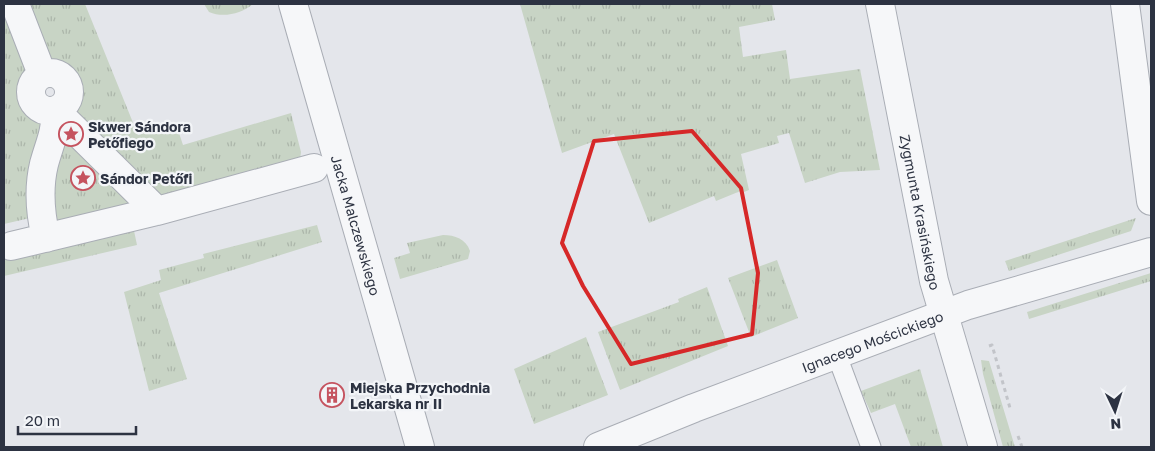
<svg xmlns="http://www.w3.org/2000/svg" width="1155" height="451" viewBox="0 0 1155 451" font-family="'Golos Text',sans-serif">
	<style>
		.grass { fill: url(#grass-tufts) }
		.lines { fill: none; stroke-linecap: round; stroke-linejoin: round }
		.service-casing { stroke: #a9adb5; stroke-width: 21 }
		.pedestrian-casing { stroke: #a9adb5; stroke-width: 30 }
		.minor-casing { stroke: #a9adb5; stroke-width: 30 }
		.path { stroke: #c2c4c9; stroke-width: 3; stroke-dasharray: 4 4; stroke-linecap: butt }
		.service { stroke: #f6f7f9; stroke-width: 19 }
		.pedestrian { stroke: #f6f7f9; stroke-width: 28 }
		.minor { stroke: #f6f7f9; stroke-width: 28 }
		.marked { fill: none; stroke: #d62828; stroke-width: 4; stroke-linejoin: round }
		.labels { text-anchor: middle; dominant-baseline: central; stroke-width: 4.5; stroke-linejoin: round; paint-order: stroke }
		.poi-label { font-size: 14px; font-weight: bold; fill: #2d3342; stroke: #f3f5f8; text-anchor: start }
		.street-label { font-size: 14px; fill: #2d3342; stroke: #f3f5f8 }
	</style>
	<defs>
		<pattern id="grass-tufts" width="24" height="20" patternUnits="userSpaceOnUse" patternTransform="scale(1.25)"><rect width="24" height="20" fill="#c8d4c5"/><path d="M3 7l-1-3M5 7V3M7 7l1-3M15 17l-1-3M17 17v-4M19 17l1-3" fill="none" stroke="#acb6aa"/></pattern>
	</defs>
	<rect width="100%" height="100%" fill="#e4e6eb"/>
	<!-- grass -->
	<path class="grass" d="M4,4l23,67c-13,21 -9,46 17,53l-14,94 -26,6z
		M26,4h59l53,131 38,-11 7,21 108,-32 10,39 -1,8 -135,39 -92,-88 10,-14c2,-21 -15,-33 -33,-37z
		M204,4h49c-12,10 -30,14 -44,8z
		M520,4h252l3,16 -36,7 4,30 43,-7 4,29 70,-10 20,101 -40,2 -35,11 -16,-50 -12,3 2,7 -38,11 8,36 -5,2 -1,-2 -27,11 -2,-5 -65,27 -35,-89 -52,19z
		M65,134l69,69 -79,24 -6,-24z
		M1136,218l-5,13 -122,40 -4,-10z
		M317,225l5,17 -163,51 28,86 -38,12 -25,-99 37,-12 -2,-10 45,-12 -1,-4z
		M133,226l4,19 -133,31v-18z
		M443,235c12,0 23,4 27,16l-2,8 -68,20 -6,-21 16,-5 -3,-10z
		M777,260l21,58 -47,19 -23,-59z
		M1151,273v8l-122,38 -2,-7z
		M707,287l21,59 -108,44 -22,-58 81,-30 -1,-3z
		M586,337l22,58 -74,29 -20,-55z
		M981,360l8,1 26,86h-12l-20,-73z
		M920,369l23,78h-32l-16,-43 -24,9 -10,-22z"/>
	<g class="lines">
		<defs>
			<path id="service" d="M836,353l35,94"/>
			<path id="pedestrian" d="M15,4l27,70
				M31 92a19 19 0 1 1 38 0a19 19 0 1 1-38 0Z
				M46,238c-6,-25 -8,-49 -2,-74 6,-22 11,-29 12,-53l101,100
				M11,246l146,-35 157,-43"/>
			<g id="minor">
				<path id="s1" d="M293,4l127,443"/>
				<path id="s2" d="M880,4l54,277 49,166"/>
				<path d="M1125,4l26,197"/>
				<path id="s3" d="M598,447l96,-39 274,-103 183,-53"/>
			</g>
		</defs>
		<!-- service casing -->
		<use href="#service" class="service-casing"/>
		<!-- pedestrian casing -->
		<use href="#pedestrian" class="pedestrian-casing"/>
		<!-- minor casing -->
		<use href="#minor" class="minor-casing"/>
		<!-- path -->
		<path class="path" d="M989,346l3,-1 18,63
			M1018,436l4,11"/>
		<!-- service -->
		<use href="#service" class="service"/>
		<!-- pedestrian -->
		<use href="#pedestrian" class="pedestrian"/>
		<!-- minor -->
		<use href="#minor" class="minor"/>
	</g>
	<!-- marked area -->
	<path class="marked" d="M692,131l49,57 17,85 -6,61 -121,30 -48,-78 -21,-43 32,-102z"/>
	<!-- icons -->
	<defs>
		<symbol id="sight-ring" viewBox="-11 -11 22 22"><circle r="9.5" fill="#f3f5f8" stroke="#c5535f" stroke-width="1.5"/><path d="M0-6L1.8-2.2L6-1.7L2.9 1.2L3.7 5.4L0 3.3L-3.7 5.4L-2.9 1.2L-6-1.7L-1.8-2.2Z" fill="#c5535f"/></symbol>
		<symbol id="building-ring" viewBox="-11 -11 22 22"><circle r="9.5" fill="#f3f5f8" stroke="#c5535f" stroke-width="1.5"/><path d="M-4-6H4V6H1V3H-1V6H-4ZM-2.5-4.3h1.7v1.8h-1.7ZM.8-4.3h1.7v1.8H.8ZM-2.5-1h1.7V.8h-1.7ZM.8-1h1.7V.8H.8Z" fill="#c5535f"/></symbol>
	</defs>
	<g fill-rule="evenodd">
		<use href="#sight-ring" x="57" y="120" width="28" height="28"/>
		<use href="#sight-ring" x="69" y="164" width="28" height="28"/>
		<use href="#building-ring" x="318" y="381" width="28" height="28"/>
	</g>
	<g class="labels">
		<!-- poi labels -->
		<g class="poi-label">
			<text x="88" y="126">Skwer Sándora<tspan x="88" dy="16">Petőfiego</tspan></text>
			<text x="100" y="178">Sándor Petőfi</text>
			<text x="350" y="387">Miejska Przychodnia<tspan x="350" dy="16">Lekarska nr II</tspan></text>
		</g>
		<!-- street labels -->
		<g class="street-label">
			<text stroke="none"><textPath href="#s2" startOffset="212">Zygmunta Krasińskiego</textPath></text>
			<text stroke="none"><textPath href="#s1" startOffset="230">Jacka Malczewskiego</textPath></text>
			<text stroke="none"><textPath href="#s3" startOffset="294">Ignacego Mościckiego</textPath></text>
		</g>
	</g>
	<!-- border -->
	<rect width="1155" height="451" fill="none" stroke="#2d3342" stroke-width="10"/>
	<!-- north arrow -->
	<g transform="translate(1115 411) rotate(176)" stroke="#f3f5f8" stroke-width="4" paint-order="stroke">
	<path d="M0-4L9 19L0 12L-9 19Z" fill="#2d3342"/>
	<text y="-8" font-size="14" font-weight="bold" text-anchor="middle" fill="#2d3342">N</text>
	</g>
	<!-- scale -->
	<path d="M18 426v8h118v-8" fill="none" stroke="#2d3342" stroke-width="2.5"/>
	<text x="25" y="426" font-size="15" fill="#2d3342" stroke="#f3f5f8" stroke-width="4" paint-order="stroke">20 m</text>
</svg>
